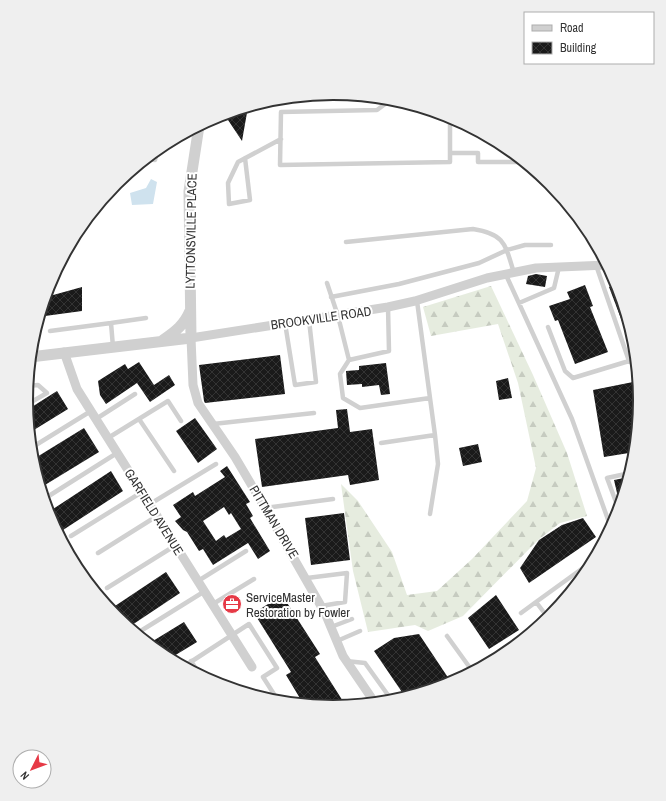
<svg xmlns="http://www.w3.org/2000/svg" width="666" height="801" viewBox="0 0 666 801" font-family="'Archivo Narrow',sans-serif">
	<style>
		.forest { fill: url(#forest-firs) }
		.water { fill: #cfe2ee }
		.building { fill: url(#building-cross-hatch); fill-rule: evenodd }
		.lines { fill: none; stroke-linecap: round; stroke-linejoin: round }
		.service { stroke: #d0d0d0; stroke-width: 4.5 }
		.minor { stroke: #d0d0d0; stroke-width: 9 }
		.tertiary { stroke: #d0d0d0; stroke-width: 11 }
		.labels { text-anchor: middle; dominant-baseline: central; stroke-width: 4; stroke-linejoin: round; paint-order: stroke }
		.street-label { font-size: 13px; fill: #333; stroke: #fff }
		.poi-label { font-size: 13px; fill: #333; stroke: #fff; text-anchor: start }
		.rim { fill: none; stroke: #333; stroke-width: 2 }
	</style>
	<defs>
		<pattern id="forest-firs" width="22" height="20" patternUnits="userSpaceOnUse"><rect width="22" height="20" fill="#e6ecdf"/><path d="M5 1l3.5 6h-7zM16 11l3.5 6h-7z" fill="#c6cbc0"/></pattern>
		<pattern id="building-cross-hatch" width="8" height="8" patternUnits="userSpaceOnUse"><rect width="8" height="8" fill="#1a1a1a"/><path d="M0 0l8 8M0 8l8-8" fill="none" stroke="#333"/></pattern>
	</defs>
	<rect width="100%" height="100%" fill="#fff"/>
	<!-- forest -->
	<path class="forest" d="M491,286l42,89 34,78 20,63 -27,7 -22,17 -75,76 -35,15 -13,-6 -47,7 -15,-61 -12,-87 17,17 34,51 15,43 30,-4 35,-32 55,-58 9,-33 -18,-85 -20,-59 -67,12 -8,-29z
		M54,526l49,76 -25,-31z"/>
	<!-- water -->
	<path class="water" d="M151,179l6,3 -4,22 -21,1 -2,-12 16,-5z"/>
	<!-- building -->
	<path class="building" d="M248,107l-6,34 -14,-21 1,-7z
		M536,274l11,2 -2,11 -19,-3 2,-8z
		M617,284l14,46 -5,2 -17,-45z
		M585,285l8,21 -3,1 18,45 -33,12 -17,-44 -3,1 -6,-15 21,-7 -3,-7z
		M82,287v24l-37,5 1,-19z
		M280,355l5,39 -80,9 -1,-2 -5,-36z
		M139,362l15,23 15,-10 6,10 -25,17 -13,-19 -31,21 -6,-9 -2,-14 27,-17 3,5z
		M386,363l4,31 -9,1 -2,-10 -17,2v-3l-15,1 -1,-14 13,-1v-4z
		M508,378l4,20 -13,2 -3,-19z
		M638,381l2,20 -5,51 -31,5 -11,-67z
		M57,391l11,18 -39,24 -2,-23z
		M347,409l3,23 22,-3 7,51 -29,5 -2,-10 -86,12 -7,-48 83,-11 -2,-18z
		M195,418l22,31 -19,14 -22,-32z
		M84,428l15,24 -59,36 -8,-28z
		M478,444l4,18 -19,4 -4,-18z
		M227,466l23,36 -4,2 7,12 -3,2 20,33 -12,8 -10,-16 -35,22 -10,-16 -4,2 -12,-19 -4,-2 -8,-9 6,-4 -8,-12 20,-13 2,4 30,-19 -5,-6zM224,507l5,8 2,-2 10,16 -15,9 -2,-3 -8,6 -13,-20z
		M111,471l12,20 -60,39 -13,-19z
		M629,477l-4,14 -8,2 -3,-13z
		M344,513l6,47 -39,5 -6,-47z
		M583,518l13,19 -67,46 -9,-15 19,-28 23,-15z
		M166,572l14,21 -51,34 -14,-21z
		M282,595l38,59 -5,3 31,49 -13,2 -29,-3 -18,-30 5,-3 -37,-59z
		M496,595l23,35 -30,19 -21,-31z
		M184,622l13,20 -28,17 -21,-15z
		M419,634l30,45 -15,10 -28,9 -32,-47 20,-13z"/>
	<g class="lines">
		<!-- service -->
		<path class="service" d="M392,99l-15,11 -96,2 -1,53 170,-3v-45
			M481,133v3l6,1
			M450,153h28v9h46
			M245,158l5,42 -21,4 -1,-21 10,-21 43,-23
			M146,159l9,1 3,-11
			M346,242l127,-13c32,5 32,15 41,44
			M506,275l66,144 39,109
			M327,283l11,33 11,44 40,-9 -1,-44
			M331,297l68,-13 80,-21 28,-13 18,-5h26
			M519,303l35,-15 5,-21
			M111,323l35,-5
			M285,323l10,62 21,-3 -7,-62
			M548,327l17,44 8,7 56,-17 -33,-96
			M50,331l61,-8 2,24
			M36,356v-28
			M349,360l-9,14 3,24 17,10 70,-10 -13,-97
			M629,361l8,5
			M26,405l21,-12 -9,-8 -10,1
			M96,419l39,-25
			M139,419l35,52
			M213,424l101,-11
			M108,438l60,-37 13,20
			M381,443l54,-8 -5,-37
			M31,448l60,-37
			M44,499l73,-46
			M150,504l66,-40
			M265,508l68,-9
			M619,510l-12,-32 23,-5
			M430,514l8,-50 -3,-29
			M71,536l71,-44
			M98,553l59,-37
			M307,578l40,-5 -2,29 -24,4
			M198,581l48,-30
			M107,588l69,-43
			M213,604l41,-25
			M521,613l15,-11
			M549,619l-13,-17 58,-42
			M331,627l21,-8
			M139,632l66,-41
			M447,636l26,36
			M337,641l23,-10
			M191,661l10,16
			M346,661l19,2 28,39
			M183,667l66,-43 28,44 -14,9 16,25
			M479,669l22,-15 6,-1"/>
		<!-- minor -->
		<path class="minor" d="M64,352l13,37 175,278
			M375,703l-32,-47 -18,-43 -60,-105 -30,-51 -37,-54 -5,-18 -2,-47 197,-31 27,-6 72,-23 49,-10 71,-3"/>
		<!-- tertiary -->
		<path class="tertiary" d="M163,340c13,-9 21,-15 27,-29
			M30,357l161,-19 -2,-147 10,-65"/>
	</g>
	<!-- icons -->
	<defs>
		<symbol id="office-disc" viewBox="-11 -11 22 22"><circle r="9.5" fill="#e63946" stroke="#fff"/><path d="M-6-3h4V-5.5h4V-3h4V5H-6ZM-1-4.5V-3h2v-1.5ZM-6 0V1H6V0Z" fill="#fff"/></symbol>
	</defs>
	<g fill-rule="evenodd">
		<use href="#office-disc" x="221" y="593" width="22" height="22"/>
	</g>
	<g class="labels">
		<!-- street labels -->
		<g class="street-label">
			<text transform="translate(191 231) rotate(-89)">LYTTONSVILLE PLACE</text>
			<text transform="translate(321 318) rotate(-8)">BROOKVILLE ROAD</text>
			<text transform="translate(154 512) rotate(58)">GARFIELD AVENUE</text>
			<text transform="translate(274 522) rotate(59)">PITTMAN DRIVE</text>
		</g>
		<!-- poi labels -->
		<g class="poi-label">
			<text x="246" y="597">ServiceMaster<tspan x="246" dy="15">Restoration by Fowler</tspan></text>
		</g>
	</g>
	<!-- crop -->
	<path d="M0 0H666V801H0ZM33 400a300 300 0 1 1 600 0a300 300 0 1 1-600 0Z" fill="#efefef" fill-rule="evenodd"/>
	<path class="rim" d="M33 400a300 300 0 1 1 600 0a300 300 0 1 1-600 0Z"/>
	<!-- legend -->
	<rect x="524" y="12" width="130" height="52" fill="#ffffff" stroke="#adadad"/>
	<rect x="532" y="25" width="20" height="6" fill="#d0d0d0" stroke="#adadad"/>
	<text x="560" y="32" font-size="12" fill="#333333">Road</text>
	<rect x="532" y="42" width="20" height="12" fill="url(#building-cross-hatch)" stroke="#adadad"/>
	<text x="560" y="52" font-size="12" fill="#333333">Building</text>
	<!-- north arrow -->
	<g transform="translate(32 769) rotate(228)"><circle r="19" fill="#ffffff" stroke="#adadad"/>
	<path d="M0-3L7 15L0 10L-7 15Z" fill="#e63946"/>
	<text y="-6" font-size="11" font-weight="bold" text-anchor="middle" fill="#333333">N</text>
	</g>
</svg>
